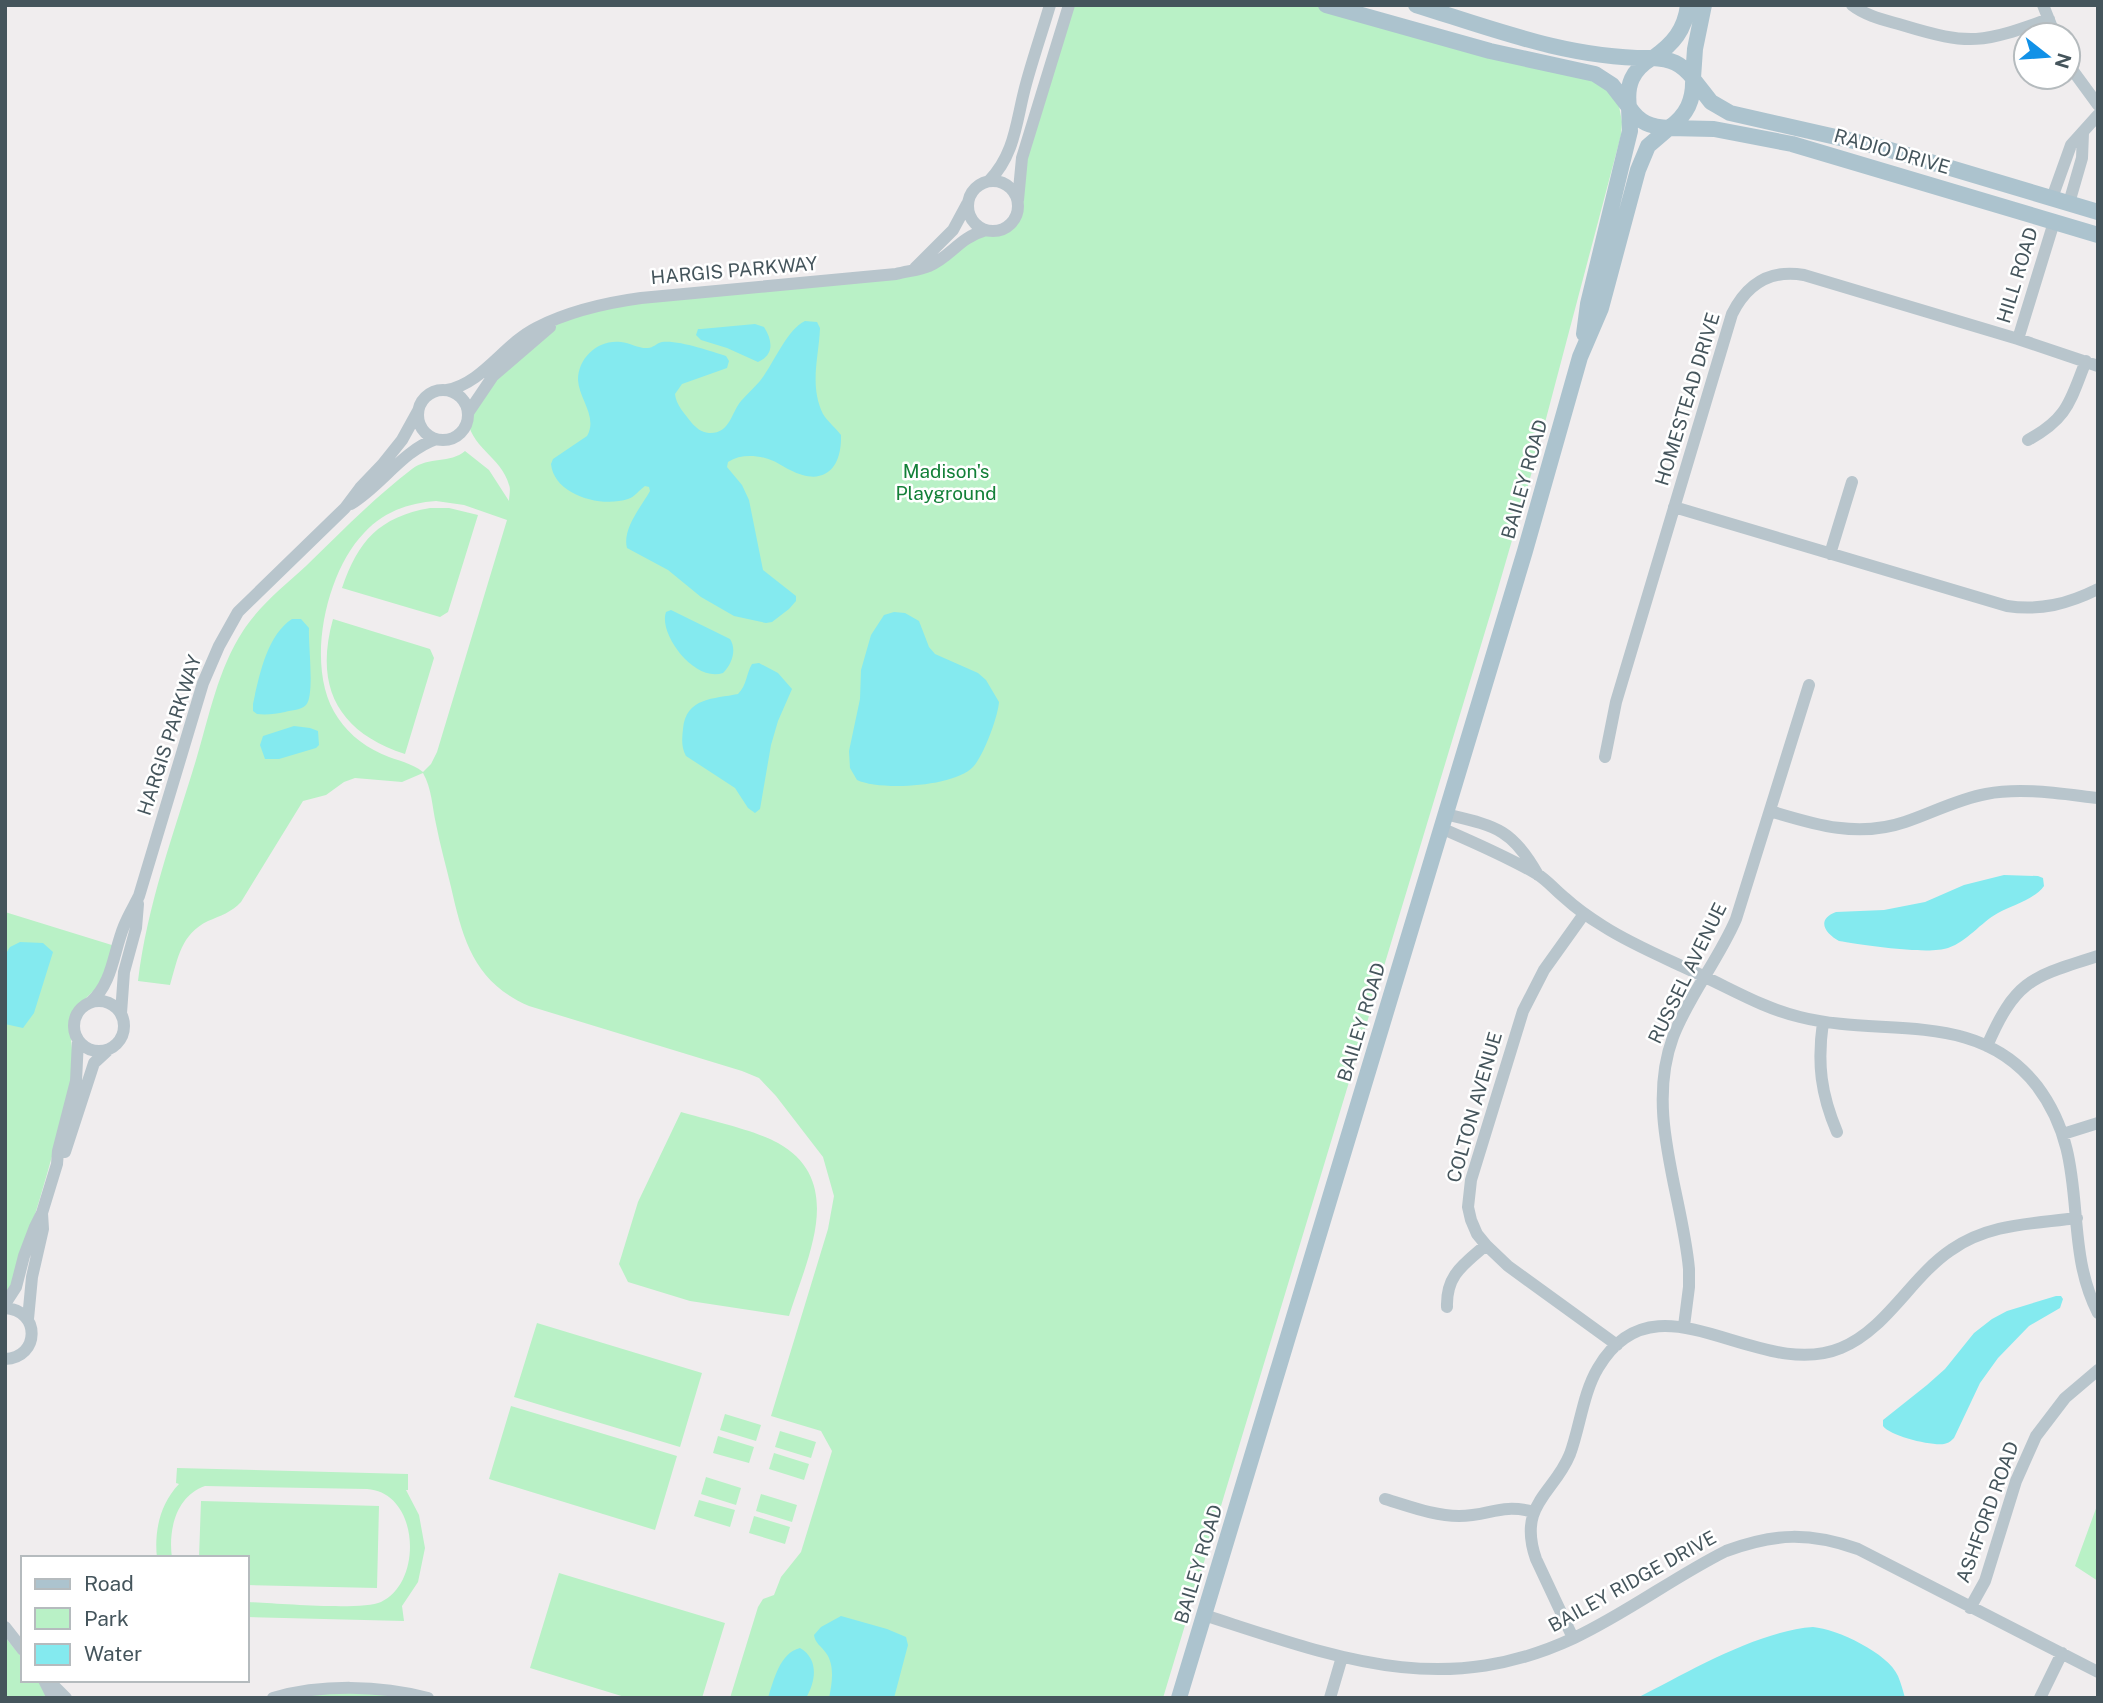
<svg xmlns="http://www.w3.org/2000/svg" width="2103" height="1703" viewBox="0 0 2103 1703" font-family="'Public Sans',sans-serif">
	<style>
		.green { fill: #b9f1c6; fill-rule: evenodd }
		.water { fill: #84eaef }
		.lines { fill: none; stroke-linecap: round; stroke-linejoin: round }
		.minor { stroke: #b8c5cc; stroke-width: 12 }
		.major { stroke: #acc3ce; stroke-width: 16 }
		.labels { text-anchor: middle; dominant-baseline: central; stroke-width: 5; stroke-linejoin: round; paint-order: stroke }
		.street-label { font-size: 19px; fill: #45555c; stroke: #fff }
		.park-label { font-size: 19px; fill: #138038; stroke: #fff }
	</style>
	<rect width="100%" height="100%" fill="#f0edee"/>
	<!-- green -->
	<path class="green" d="M1069,5h257l262,67 28,18 6,32 -1,13 -88,333 -36,124 -334,1106h-433l28,-91 5,-8 11,-4 7,-18 20,-25 31,-101 -11,-20 -50,-15 57,-187 6,-33 -11,-39 -47,-61 -17,-18 -17,-7 -213,-65c-55,-24 -66,-66 -78,-119 -5,-21 -11,-42 -15,-63 -4,-18 -4,-35 -13,-51l-21,9 -47,-4 -11,4 -18,13 -23,6 -62,101c-9,10 -21,14 -33,19 -27,13 -30,37 -38,64l-32,-4c9,-76 36,-148 58,-221 13,-43 22,-91 47,-129 16,-25 41,-45 63,-65 34,-33 68,-68 106,-97 17,-13 38,-5 53,-18l24,19 20,31c0,-5 2,-12 0,-16 -7,-29 -44,-40 -41,-72l25,-37 79,-64 343,-44 71,-38c31,5 32,-19 32,-43zM436,501l28,4 43,15 -70,232 -6,12 -8,8c-10,-8 -23,-11 -34,-15 -21,-8 -39,-21 -51,-39 -34,-48 -13,-145 26,-185 19,-21 44,-30 72,-32z
		M430,508h19l29,7 -30,97 -8,5 -98,-29c16,-47 37,-71 88,-80z
		M333,619l97,30 4,9 -29,96c-67,-22 -91,-67 -72,-135z
		M5,912l110,34c-3,10 -4,22 -9,31 -9,14 -30,26 -34,40 -5,18 4,39 0,58 -15,71 -36,138 -58,206l-9,15z
		M681,1112c27,8 74,18 97,31 69,39 29,115 11,173l-99,-15 -62,-19 -9,-18 19,-62z
		M537,1323l165,50 -22,74 -166,-50z
		M511,1406l166,50 -22,74 -166,-51z
		M725,1414l36,11 -5,16 -36,-11z
		M780,1431l36,11 -5,16 -36,-11z
		M718,1436l36,11 -5,16 -36,-10z
		M774,1453l35,11 -5,16 -35,-11z
		M177,1468l231,6v16h-2l13,25 6,33 -7,34 -16,24 2,15 -157,-4v-15c26,1 115,9 134,0 43,-20 38,-110 -14,-113l-162,-3c-29,10 -37,44 -33,72h-15c-3,-27 3,-54 22,-74l-3,-1z
		M706,1477l35,11 -5,17 -35,-11z
		M761,1494l36,11 -5,17 -36,-11z
		M699,1500l36,10 -5,17 -36,-11z
		M201,1501l178,5 -2,82 -130,-3v-27h-48z
		M2098,1503v78l-23,-15z
		M754,1516l36,11 -5,17 -36,-11z
		M559,1573l166,50 -23,75h-74l-98,-30z
		M5,1637l18,22v21h15l13,18h-46z
		M337,1688l91,10h-155z"/>
	<!-- water -->
	<path class="water" d="M805,321l12,1 3,6c-1,29 -11,57 3,86 5,8 13,14 18,21 1,35 -18,52 -51,35 -8,-4 -16,-10 -25,-12 -13,-3 -26,-3 -37,4l-1,5 15,18 7,15 14,70 33,26v5l-7,8 -17,13 -6,1 -32,-7 -33,-19 -33,-27 -41,-22c-5,-19 14,-41 23,-57l-1,-4 -4,-1c-6,4 -10,11 -17,13 -27,9 -74,-4 -77,-35l2,-5 34,-23c11,-19 -8,-37 -9,-56 0,-23 21,-41 43,-38 9,1 19,7 27,6 5,0 9,-5 14,-6 17,-2 48,9 64,14l3,5 -2,7 -45,16 -7,10c1,11 10,20 16,28 5,6 10,10 18,11 21,1 22,-20 32,-32 6,-7 13,-13 19,-20 13,-16 27,-52 45,-60z
		M755,324l9,3c9,14 10,28 -6,35l-31,-14 -26,-8 -5,-5 2,-6h3z
		M671,610l59,29c7,11 2,25 -7,34 -29,10 -65,-40 -57,-61z
		M894,612l11,1 14,8 10,26 6,7 43,19 8,7 13,22c-1,15 -16,55 -26,65 -19,20 -93,24 -116,13l-7,-12 -1,-17 11,-52 1,-29 10,-35 13,-20z
		M292,619h9l8,9c-1,15 6,68 -3,77 -5,5 -14,5 -21,7 -9,2 -19,3 -28,2l-4,-3v-7c6,-28 14,-69 39,-85z
		M759,663l19,10 14,16 -14,32 -7,24 -11,64 -5,4 -7,-5 -13,-20 -49,-32c-5,-9 -4,-18 -3,-27 3,-32 31,-30 55,-35 9,-9 8,-20 14,-30z
		M294,726l16,2 8,3 1,14 -3,3 -37,11h-14l-5,-14 3,-9z
		M2004,875l34,1 5,2 1,8c-9,13 -33,20 -46,27 -18,10 -30,28 -50,35 -20,7 -86,-3 -109,-7 -13,-7 -24,-21 -3,-29l48,-2 41,-8 39,-17z
		M20,942l23,1 10,9 -19,61 -11,15 -18,-4v-69l5,-8z
		M2056,1296h5l2,3 -3,9 -31,18 -31,32 -18,25 -26,55c-3,3 -5,5 -10,6 -13,2 -54,-8 -61,-18v-6l44,-35 18,-16 29,-36 18,-14 15,-8z
		M841,1616l46,13 19,8 2,8 -14,53h-65c3,-14 6,-33 -3,-45 -5,-7 -11,-10 -12,-18l7,-8z
		M1813,1627c24,2 75,26 85,49 3,7 5,15 7,22h-268c51,-26 120,-67 176,-71z
		M800,1648c19,11 16,33 6,50h-38c6,-19 12,-45 32,-50z"/>
	<g class="lines">
		<!-- minor -->
		<path class="minor" d="M1852,5c14,11 33,15 50,20 69,21 80,18 147,-6
			M2043,5l12,30
			M2068,64l30,41
			M968 206a25 25 0 1 1 50 0a25 25 0 1 1-50 0Z
			M989,181c27,-28 27,-61 37,-97 7,-26 16,-52 24,-79
			M2052,198l19,-53 27,-30
			M1018,200l4,-42 47,-153
			M2069,203l13,-45 1,-25
			M915,268l38,-38 14,-26
			M2018,339l36,-117
			M418 415a25 25 0 1 1 50 0a25 25 0 1 1-50 0Z
			M447,390c36,-7 56,-45 89,-62 33,-17 68,-25 105,-30l255,-24c11,-3 24,-4 33,-8 23,-10 29,-28 57,-36
			M468,413l25,-37 57,-49
			M2028,440c41,-22 42,-40 58,-79
			M351,504c31,-19 51,-53 85,-65
			M1674,507l333,99c33,5 61,-2 91,-17
			M1830,554l22,-72
			M1605,757l11,-55 116,-388c15,-30 38,-45 72,-39l214,64 80,27
			M1770,811c46,14 88,27 135,11 27,-9 53,-23 81,-28 36,-7 76,0 112,4
			M1445,814c50,12 67,14 93,61
			M1441,828c32,14 65,28 96,46 10,6 18,16 28,24 12,11 25,20 38,28 31,20 67,34 100,50 32,15 63,33 97,41 82,21 177,-9 237,69 56,74 23,153 61,227
			M1584,914l-40,56 -21,41 -52,169 -3,27 3,13 6,14 9,11 22,21 109,79
			M74 1026a25 25 0 1 1 50 0a25 25 0 1 1-50 0Z
			M91,1002c22,-20 22,-49 33,-76 4,-10 10,-20 15,-30l64,-213 16,-37 19,-34 107,-104 15,-20 22,-23 20,-25 16,-29
			M121,1013l3,-41 12,-44 2,-24
			M1823,1022c-6,42 -2,72 14,110
			M1987,1046c29,-67 45,-69 111,-90
			M2063,1134l35,-11
			M65,1152l29,-89 13,-12
			M5,1304l11,-17 8,-31 11,-29 7,-14 15,-49 1,-13 18,-70 2,-41
			M1447,1307c-1,-32 16,-42 39,-62
			M5,1308c36,2 35,50 0,51
			M28,1319l4,-42 11,-48 -1,-16
			M1684,1326l5,-39v-18c-7,-76 -44,-156 -16,-232 15,-40 46,-78 63,-118l73,-234
			M1385,1499c24,7 49,17 74,17 31,0 41,-13 75,-4
			M1970,1608l15,-27 31,-100 20,-45 29,-38 33,-28
			M1204,1615c131,42 237,85 370,23 53,-25 100,-61 152,-87 49,-18 83,-19 132,-2l240,123
			M5,1627l18,23
			M1573,1638l-37,-79c-19,-55 18,-65 34,-105 10,-27 13,-61 28,-86 59,-100 159,15 243,-20 46,-19 70,-71 110,-98 38,-27 82,-26 126,-32
			M44,1680l9,18
			M48,1680l18,18
			M273,1698c48,-14 107,-13 155,0
			M1330,1698l12,-41
			M2040,1698l22,-45"/>
		<!-- major -->
		<path class="major" d="M1326,5l164,46 105,23 17,11 17,22
			M1416,5c77,24 154,54 236,53
			M1652,58c19,1 29,5 41,20 1,22 -6,37 -24,50 -18,-1 -30,-5 -40,-21 -3,-22 3,-37 23,-49z
			M1653,58c20,-14 32,-28 35,-53
			M1693,78l2,-29 9,-44
			M1693,79l18,23 19,11 150,34 218,65
			M1669,128l45,1 78,15 306,91
			M1584,334l4,-30 39,-161 3,-12 -1,-24
			M1179,1698l346,-1147 55,-194 21,-49 37,-138 10,-24 21,-18"/>
	</g>
	<g class="labels">
		<!-- street labels -->
		<g class="street-label">
			<text transform="translate(1892 151) rotate(16)">RADIO DRIVE</text>
			<text transform="translate(734 270) rotate(-5)">HARGIS PARKWAY</text>
			<text transform="translate(2017 275) rotate(-73)">HILL ROAD</text>
			<text transform="translate(1687 399) rotate(-73)">HOMESTEAD DRIVE</text>
			<text transform="translate(1524 479) rotate(-74)">BAILEY ROAD</text>
			<text transform="translate(169 735) rotate(-72)">HARGIS PARKWAY</text>
			<text transform="translate(1687 973) rotate(-64)">RUSSEL AVENUE</text>
			<text transform="translate(1361 1022) rotate(-73)">BAILEY ROAD</text>
			<text transform="translate(1474 1107) rotate(-74)">COLTON AVENUE</text>
			<text transform="translate(1987 1512) rotate(-70)">ASHFORD ROAD</text>
			<text transform="translate(1198 1564) rotate(-73)">BAILEY ROAD</text>
			<text transform="translate(1632 1581) rotate(-29)">BAILEY RIDGE DRIVE</text>
		</g>
		<!-- park labels -->
		<g class="park-label">
			<text x="946" y="471">Madison's<tspan x="946" dy="22">Playground</tspan></text>
		</g>
	</g>
	<!-- border -->
	<rect width="2103" height="1703" fill="none" stroke="#45555c" stroke-width="14"/>
	<!-- legend -->
	<rect x="21" y="1556" width="228" height="126" fill="#ffffff" stroke="#b5bbbe" stroke-width="2"/>
	<rect x="35" y="1579" width="35" height="10" fill="#acc3ce" stroke="#b5bbbe" stroke-width="2"/>
	<text x="84" y="1591" font-size="21" fill="#45555c">Road</text>
	<rect x="35" y="1608" width="35" height="21" fill="#b9f1c6" stroke="#b5bbbe" stroke-width="2"/>
	<text x="84" y="1626" font-size="21" fill="#45555c">Park</text>
	<rect x="35" y="1644" width="35" height="21" fill="#84eaef" stroke="#b5bbbe" stroke-width="2"/>
	<text x="84" y="1661" font-size="21" fill="#45555c">Water</text>
	<!-- north arrow -->
	<g transform="translate(2047 56) rotate(107)"><circle r="33" fill="#ffffff" stroke="#b5bbbe" stroke-width="2"/>
	<path d="M0-5L12 26L0 18L-12 26Z" fill="#1191e7"/>
	<text y="-10" font-size="19" font-weight="bold" text-anchor="middle" fill="#45555c">N</text>
	</g>
</svg>
